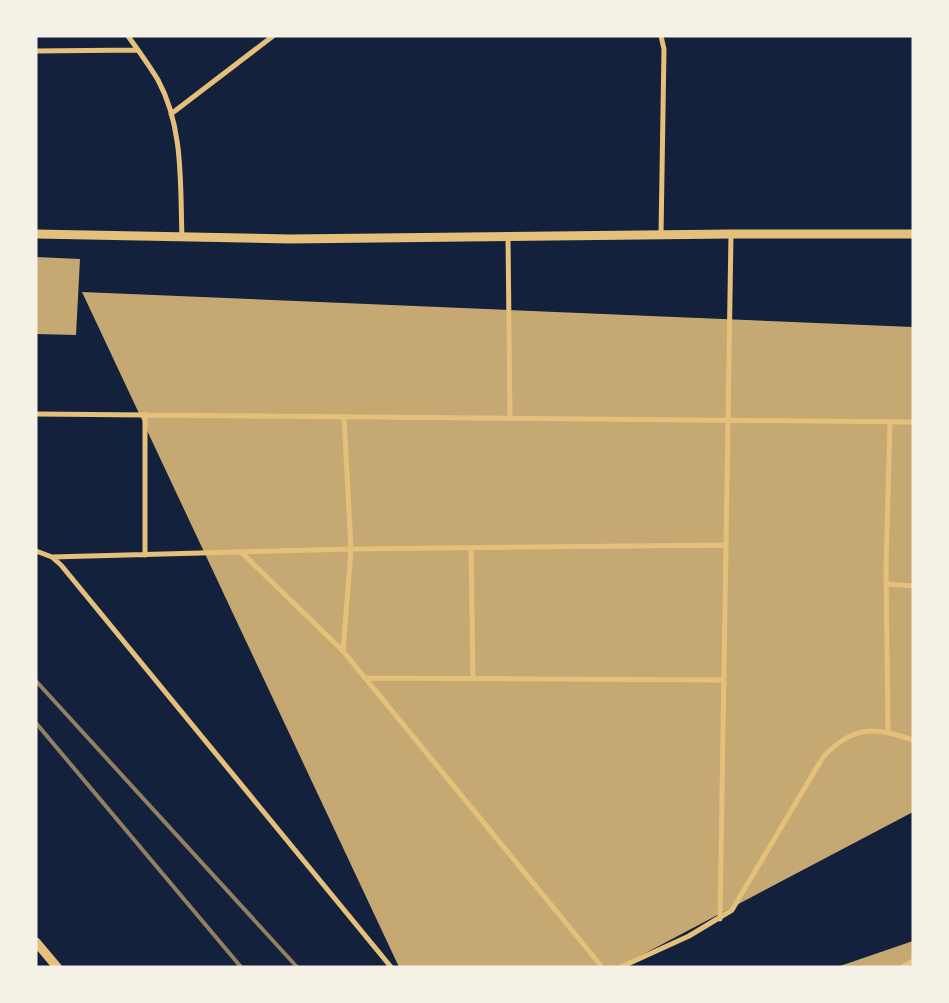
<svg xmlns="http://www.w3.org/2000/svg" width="949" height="1003" viewBox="0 0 949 1003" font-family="Literata,serif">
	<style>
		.building { fill: #c6a872 }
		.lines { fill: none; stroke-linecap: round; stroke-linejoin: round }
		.minor { stroke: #e5c07b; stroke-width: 5 }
		.tertiary { stroke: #e5c07b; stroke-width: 9 }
		.rail { stroke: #918062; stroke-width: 4 }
	</style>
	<rect width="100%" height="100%" fill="#14213d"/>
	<!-- building -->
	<path class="building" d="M36,257l44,2 -4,76 -40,-1z
		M82,292l831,35v485l-294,155h-220z
		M913,941v26h-73v-1z"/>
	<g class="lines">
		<!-- minor -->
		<path class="minor" d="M128,36c10,14 21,29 30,44 26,48 22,105 24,157
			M36,51l102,-1
			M171,114l102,-78
			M661,235l3,-186 -3,-13
			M508,237l2,181
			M36,414l877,8
			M145,414v141
			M471,548l2,131
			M36,551l16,6 9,8 330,402
			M241,552l102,99 259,316
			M52,557l299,-8 375,-4
			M886,584l27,2
			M343,651l8,-102 -7,-132
			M366,678l358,2
			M888,731l-2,-163 4,-146
			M720,919l11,-685
			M621,967l68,-31 43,-26 91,-153c30,-31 50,-31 90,-17
			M902,967l11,-6"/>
		<!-- tertiary -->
		<path class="tertiary" d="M36,234l254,5 441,-5h182
			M36,942l21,25"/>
		<!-- rail -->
		<path class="rail" d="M36,681l261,286
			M36,723l205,244"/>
	</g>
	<!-- border -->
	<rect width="949" height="1003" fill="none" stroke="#f6f1e7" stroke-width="75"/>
</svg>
